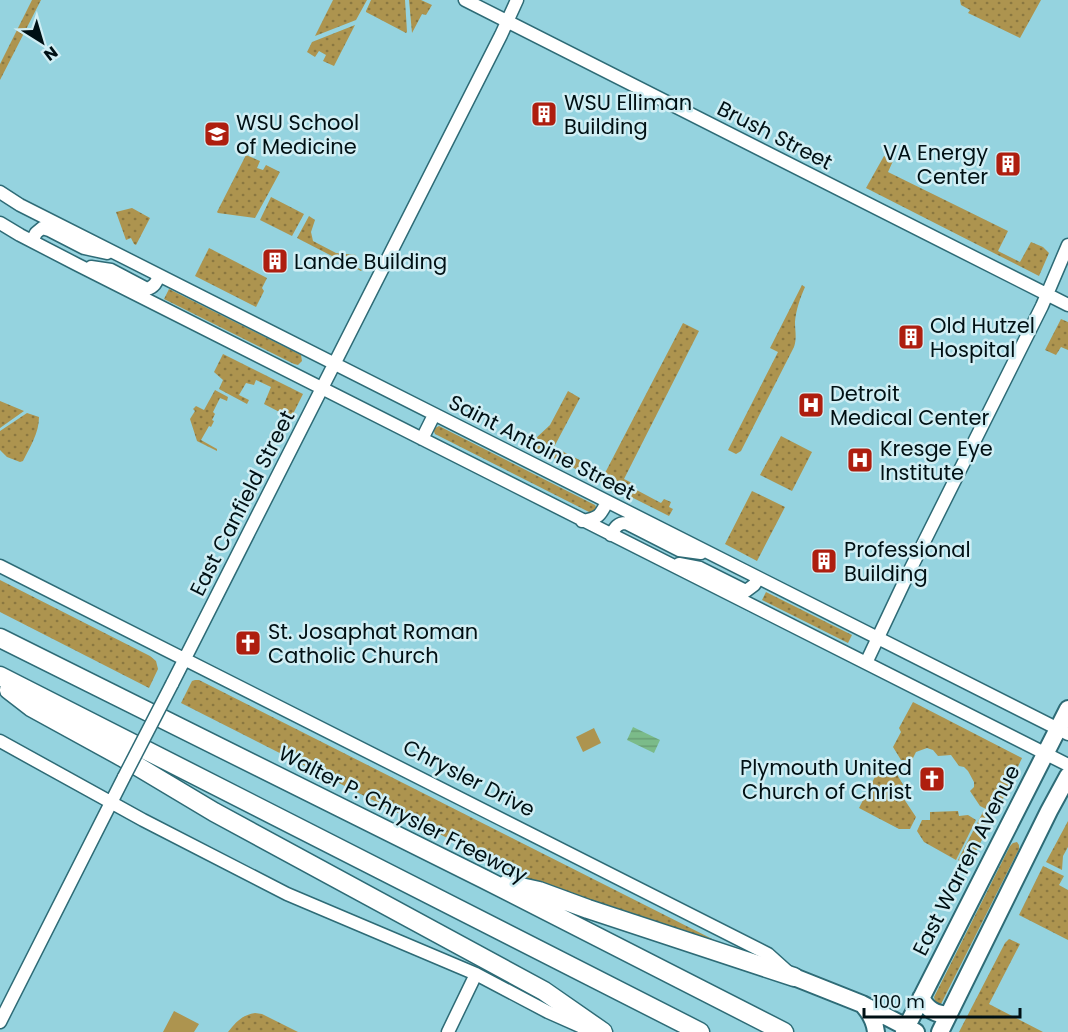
<svg xmlns="http://www.w3.org/2000/svg" width="1068" height="1032" viewBox="0 0 1068 1032" font-family="Poppins,sans-serif">
	<style>
		.grass { fill: url(#grass-dots) }
		.green { fill: #ad944f }
		.water { fill: url(#water-rules) }
		.lines { fill: none; stroke-linecap: round; stroke-linejoin: round }
		.minor-casing { stroke: #2e6b76; stroke-width: 15 }
		.major-casing { stroke: #2e6b76; stroke-width: 20 }
		.highway-casing { stroke: #2e6b76; stroke-width: 21 }
		.minor { stroke: #fff; stroke-width: 12 }
		.major { stroke: #fff; stroke-width: 16 }
		.highway { stroke: #fff; stroke-width: 18 }
		.minor-bridge-casing { stroke: #2e6b76; stroke-width: 15; stroke-linecap: butt }
		.minor-bridge { stroke: #fff; stroke-width: 12 }
		.labels { text-anchor: middle; dominant-baseline: central; stroke-width: 5; stroke-linejoin: round; paint-order: stroke }
		.poi-label { font-size: 21px; fill: #001014; stroke: #d0eef4; text-anchor: start }
		.street-label { font-size: 21px; fill: #001014; stroke: #d0eef4 }
	</style>
	<defs>
		<pattern id="grass-dots" width="8" height="8" patternUnits="userSpaceOnUse" patternTransform="scale(1.5)"><rect width="8" height="8" fill="#ad944f"/><path d="M2 2h.1M6 6h.1" fill="none" stroke="#8a7740" stroke-width="1.8" stroke-linecap="round"/></pattern>
		<pattern id="water-rules" width="6" height="5" patternUnits="userSpaceOnUse" patternTransform="scale(1.5)"><rect width="6" height="5" fill="#7bbb89"/><path d="M0 2.5h6" fill="none" stroke="#69a075"/></pattern>
	</defs>
	<rect width="100%" height="100%" fill="#95d3df"/>
	<!-- grass -->
	<path class="grass" d="M32,0h9l-41,80v-16z
		M333,0h34l-11,20 -41,16z
		M371,0h34l2,32 -1,1 -40,-21v-1z
		M409,0h12l11,5 -6,10 -4,-1 -10,19z
		M960,0h81l-21,38 -52,-25 2,-3 -9,-5z
		M355,25l-21,41 -11,-5 3,-6 -7,-4 -4,6 -8,-5 5,-10z
		M246,155l14,6 -3,7 6,2 3,-5 14,7 -25,46 -37,-5 -1,-1z
		M884,156l9,5 -5,11 120,59 -10,20 22,11 11,-20 12,5 6,6 -10,23 -173,-88z
		M271,197l33,17 -12,22 -32,-16z
		M132,208l18,10 -14,27 -2,-1 -3,-6 -5,2 -10,-28z
		M309,216l6,4 -4,12 2,9 23,12 20,2 -6,9 12,6 -1,1 -64,-33z
		M209,248l58,30 -5,10 2,3 -8,16 -61,-31z
		M802,285l3,2c-5,11 -9,23 -10,35 0,9 2,16 -1,25l-53,104 -5,3 -8,-4 50,-98 -8,-4z
		M169,289l132,66 1,6 -4,4 -4,-1 -130,-65z
		M1061,319l7,3v28l-7,-3 -5,8 -11,-5z
		M683,323l16,8 -75,148 8,4 -1,4 30,16 3,-4 7,3 -2,5 4,2 -4,7 -137,-69 3,-8 15,-14 18,-34 12,7 -26,49 51,26z
		M223,354l80,40 -12,24 -27,-14 7,-17 -15,-7 -2,5 -8,-2 -7,12 10,5 -2,4 -28,-15 4,-9 -9,-8z
		M215,390l13,7 -1,4 -7,-3 -7,14 2,2 -3,6 2,1 -3,6 -2,-1 -8,14 16,9v2l-20,-10 -7,-22 5,-8 -2,-2 3,-3 8,4z
		M0,401l24,10 -24,17z
		M27,413l12,4c0,16 -9,30 -16,44l-3,1 -13,-5 -7,-7v-19z
		M439,426l156,79 2,4 -1,3 -5,1 -156,-79 -2,-5z
		M781,436l31,16 -20,39 -32,-16z
		M752,491l33,16 -28,54 -32,-17z
		M0,580l150,76 6,5 2,8 -9,19 -149,-76z
		M766,592l86,43 -4,8 -86,-43z
		M195,680h4l539,272 -192,-64 -365,-185 11,-22z
		M913,702l109,56 -26,56 -16,-8 -10,-15 4,-4v-5l-6,-11 -4,-4 -5,-1 -8,-11 -13,1 -5,-6 -6,-2 -11,4 -4,8h-11l-8,-13 8,-15 -2,-4z
		M893,768l11,18 -4,7 16,24 -6,12h-11l-40,-21 20,-39z
		M958,811l1,5 9,-1 8,5 -20,40 -32,-18 -7,-11 5,-11h8v-8z
		M983,812l10,7 -25,47 -10,-6z
		M1068,821v26l-5,9 -1,14 -16,-8z
		M1017,842l2,3v4l-78,155h-5l-2,-7 76,-151 3,-3z
		M1043,866l21,10 -5,9 9,5v50l-49,-25z
		M1009,939l11,5 -31,60 54,28h-84l46,-89z
		M255,1013l7,1 36,18h-70c8,-10 14,-17 27,-19z"/>
	<!-- green -->
	<path class="green" d="M594,728l7,15 -18,9 -7,-15z
		M174,1011l25,13 -5,8h-31z"/>
	<!-- water -->
	<path class="water" d="M633,727l27,13 -6,13 -27,-13z"/>
	<g class="lines">
		<defs>
			<path id="minor" d="M465,0l603,305
				M0,192l20,13 1048,529
				M0,223l20,12 58,30 990,500
				M32,241l4,-8 6,-5 7,2 35,18 23,5
				M91,267l20,3 36,19c7,-2 9,-6 12,-13
				M422,439l12,-24
				M582,521c17,-3 18,-5 25,-19
				M611,535c4,-7 6,-12 15,-12l53,27 22,3
				M679,564l21,4 46,23 8,-6 4,-6
				M0,566l768,388 20,18
				M866,663l43,-91 133,-266 26,-61
				M172,684l329,-649 16,-35
				M0,741l143,79 144,74 189,80 72,38 43,19
				M0,1022l124,-245
				M448,1032l28,-58"/>
			<path id="major" d="M794,977l68,27 54,28
				M921,998c7,12 14,16 27,17
				M864,1006c6,7 11,16 12,26
				M904,1032l164,-323
				M940,1032l109,-221 19,-35"/>
			<path id="highway" d="M0,638l484,241 300,153
				M0,676l700,356
				M9,690l22,17 91,50 92,55 330,179 59,41
				M507,884l32,7 49,18 206,68"/>
		</defs>
		<!-- minor casing -->
		<use href="#minor" class="minor-casing"/>
		<!-- major casing -->
		<use href="#major" class="major-casing"/>
		<!-- highway casing -->
		<use href="#highway" class="highway-casing"/>
		<!-- minor -->
		<use href="#minor" class="minor"/>
		<!-- major -->
		<use href="#major" class="major"/>
		<!-- highway -->
		<use href="#highway" class="highway"/>
		<defs>
			<path id="minor-bridge" d="M124,777l48,-93"/>
		</defs>
		<!-- minor-bridge casing -->
		<use href="#minor-bridge" class="minor-bridge-casing"/>
		<!-- minor-bridge -->
		<use href="#minor-bridge" class="minor-bridge"/>
	</g>
	<!-- icons -->
	<defs>
		<symbol id="building-square" viewBox="-11 -11 22 22"><rect x="-9" y="-9" width="18" height="18" rx="4" fill="#ae1e0f" stroke="#d0eef4"/><path d="M-4-6H4V6H1V3H-1V6H-4ZM-2.5-4.3h1.7v1.8h-1.7ZM.8-4.3h1.7v1.8H.8ZM-2.5-1h1.7V.8h-1.7ZM.8-1h1.7V.8H.8Z" fill="#fff"/></symbol>
		<symbol id="university-square" viewBox="-11 -11 22 22"><rect x="-9" y="-9" width="18" height="18" rx="4" fill="#ae1e0f" stroke="#d0eef4"/><path d="M0-5L7-2L0 1L-7-2ZM-4 1L0 2.5L4 1V4Q0 6-4 4Z" fill="#fff"/></symbol>
		<symbol id="hospital-square" viewBox="-11 -11 22 22"><rect x="-9" y="-9" width="18" height="18" rx="4" fill="#ae1e0f" stroke="#d0eef4"/><path d="M-5-5h3v3.5h4V-5h3V5h-3V1.5h-4V5h-3Z" fill="#fff"/></symbol>
		<symbol id="church-square" viewBox="-11 -11 22 22"><rect x="-9" y="-9" width="18" height="18" rx="4" fill="#ae1e0f" stroke="#d0eef4"/><path d="M-1.2-6h2.4v3.5h3.3v2.4h-3.3V6h-2.4V-.1h-3.3v-2.4h3.3Z" fill="#fff"/></symbol>
	</defs>
	<g fill-rule="evenodd">
		<use href="#building-square" x="529" y="99" width="30" height="30"/>
		<use href="#university-square" x="202" y="119" width="30" height="30"/>
		<use href="#building-square" x="993" y="149" width="30" height="30"/>
		<use href="#building-square" x="260" y="246" width="30" height="30"/>
		<use href="#building-square" x="896" y="322" width="30" height="30"/>
		<use href="#hospital-square" x="796" y="390" width="30" height="30"/>
		<use href="#hospital-square" x="845" y="445" width="30" height="30"/>
		<use href="#building-square" x="809" y="546" width="30" height="30"/>
		<use href="#church-square" x="233" y="628" width="30" height="30"/>
		<use href="#church-square" x="917" y="764" width="30" height="30"/>
	</g>
	<g class="labels">
		<!-- poi labels -->
		<g class="poi-label">
			<text x="564" y="102">WSU Elliman<tspan x="564" dy="24">Building</tspan></text>
			<text x="236" y="122">WSU School<tspan x="236" dy="24">of Medicine</tspan></text>
			<text x="988" y="152" text-anchor="end">VA Energy<tspan x="988" dy="24">Center</tspan></text>
			<text x="294" y="261">Lande Building</text>
			<text x="930" y="325">Old Hutzel<tspan x="930" dy="24">Hospital</tspan></text>
			<text x="830" y="393">Detroit<tspan x="830" dy="24">Medical Center</tspan></text>
			<text x="880" y="448">Kresge Eye<tspan x="880" dy="24">Institute</tspan></text>
			<text x="844" y="549">Professional<tspan x="844" dy="24">Building</tspan></text>
			<text x="268" y="631">St. Josaphat Roman<tspan x="268" dy="24">Catholic Church</tspan></text>
			<text x="912" y="767" text-anchor="end">Plymouth United<tspan x="912" dy="24">Church of Christ</tspan></text>
		</g>
		<!-- street labels -->
		<g class="street-label">
			<text transform="translate(775 135) rotate(27)">Brush Street</text>
			<text transform="translate(542 447) rotate(27)">Saint Antoine Street</text>
			<text transform="translate(242 503) rotate(-63)">East Canfield Street</text>
			<text transform="translate(469 778) rotate(27)">Chrysler Drive</text>
			<text transform="translate(403 814) rotate(27)">Walter P. Chrysler Freeway</text>
			<text transform="translate(966 860) rotate(-63)">East Warren Avenue</text>
		</g>
	</g>
	<!-- north arrow -->
	<g transform="translate(42 42) rotate(143)" stroke="#d0eef4" stroke-width="4.5" paint-order="stroke">
	<path d="M0-4.5L10 22L0 15L-10 22Z" fill="#001014"/>
	<text y="-9" font-size="16" font-weight="bold" text-anchor="middle" fill="#001014">N</text>
	</g>
	<!-- scale -->
	<path d="M864 1008v9h156v-9" fill="none" stroke="#001014" stroke-width="3"/>
	<text x="873" y="1008" font-size="18" fill="#001014" stroke="#d0eef4" stroke-width="4.5" paint-order="stroke">100 m</text>
</svg>
